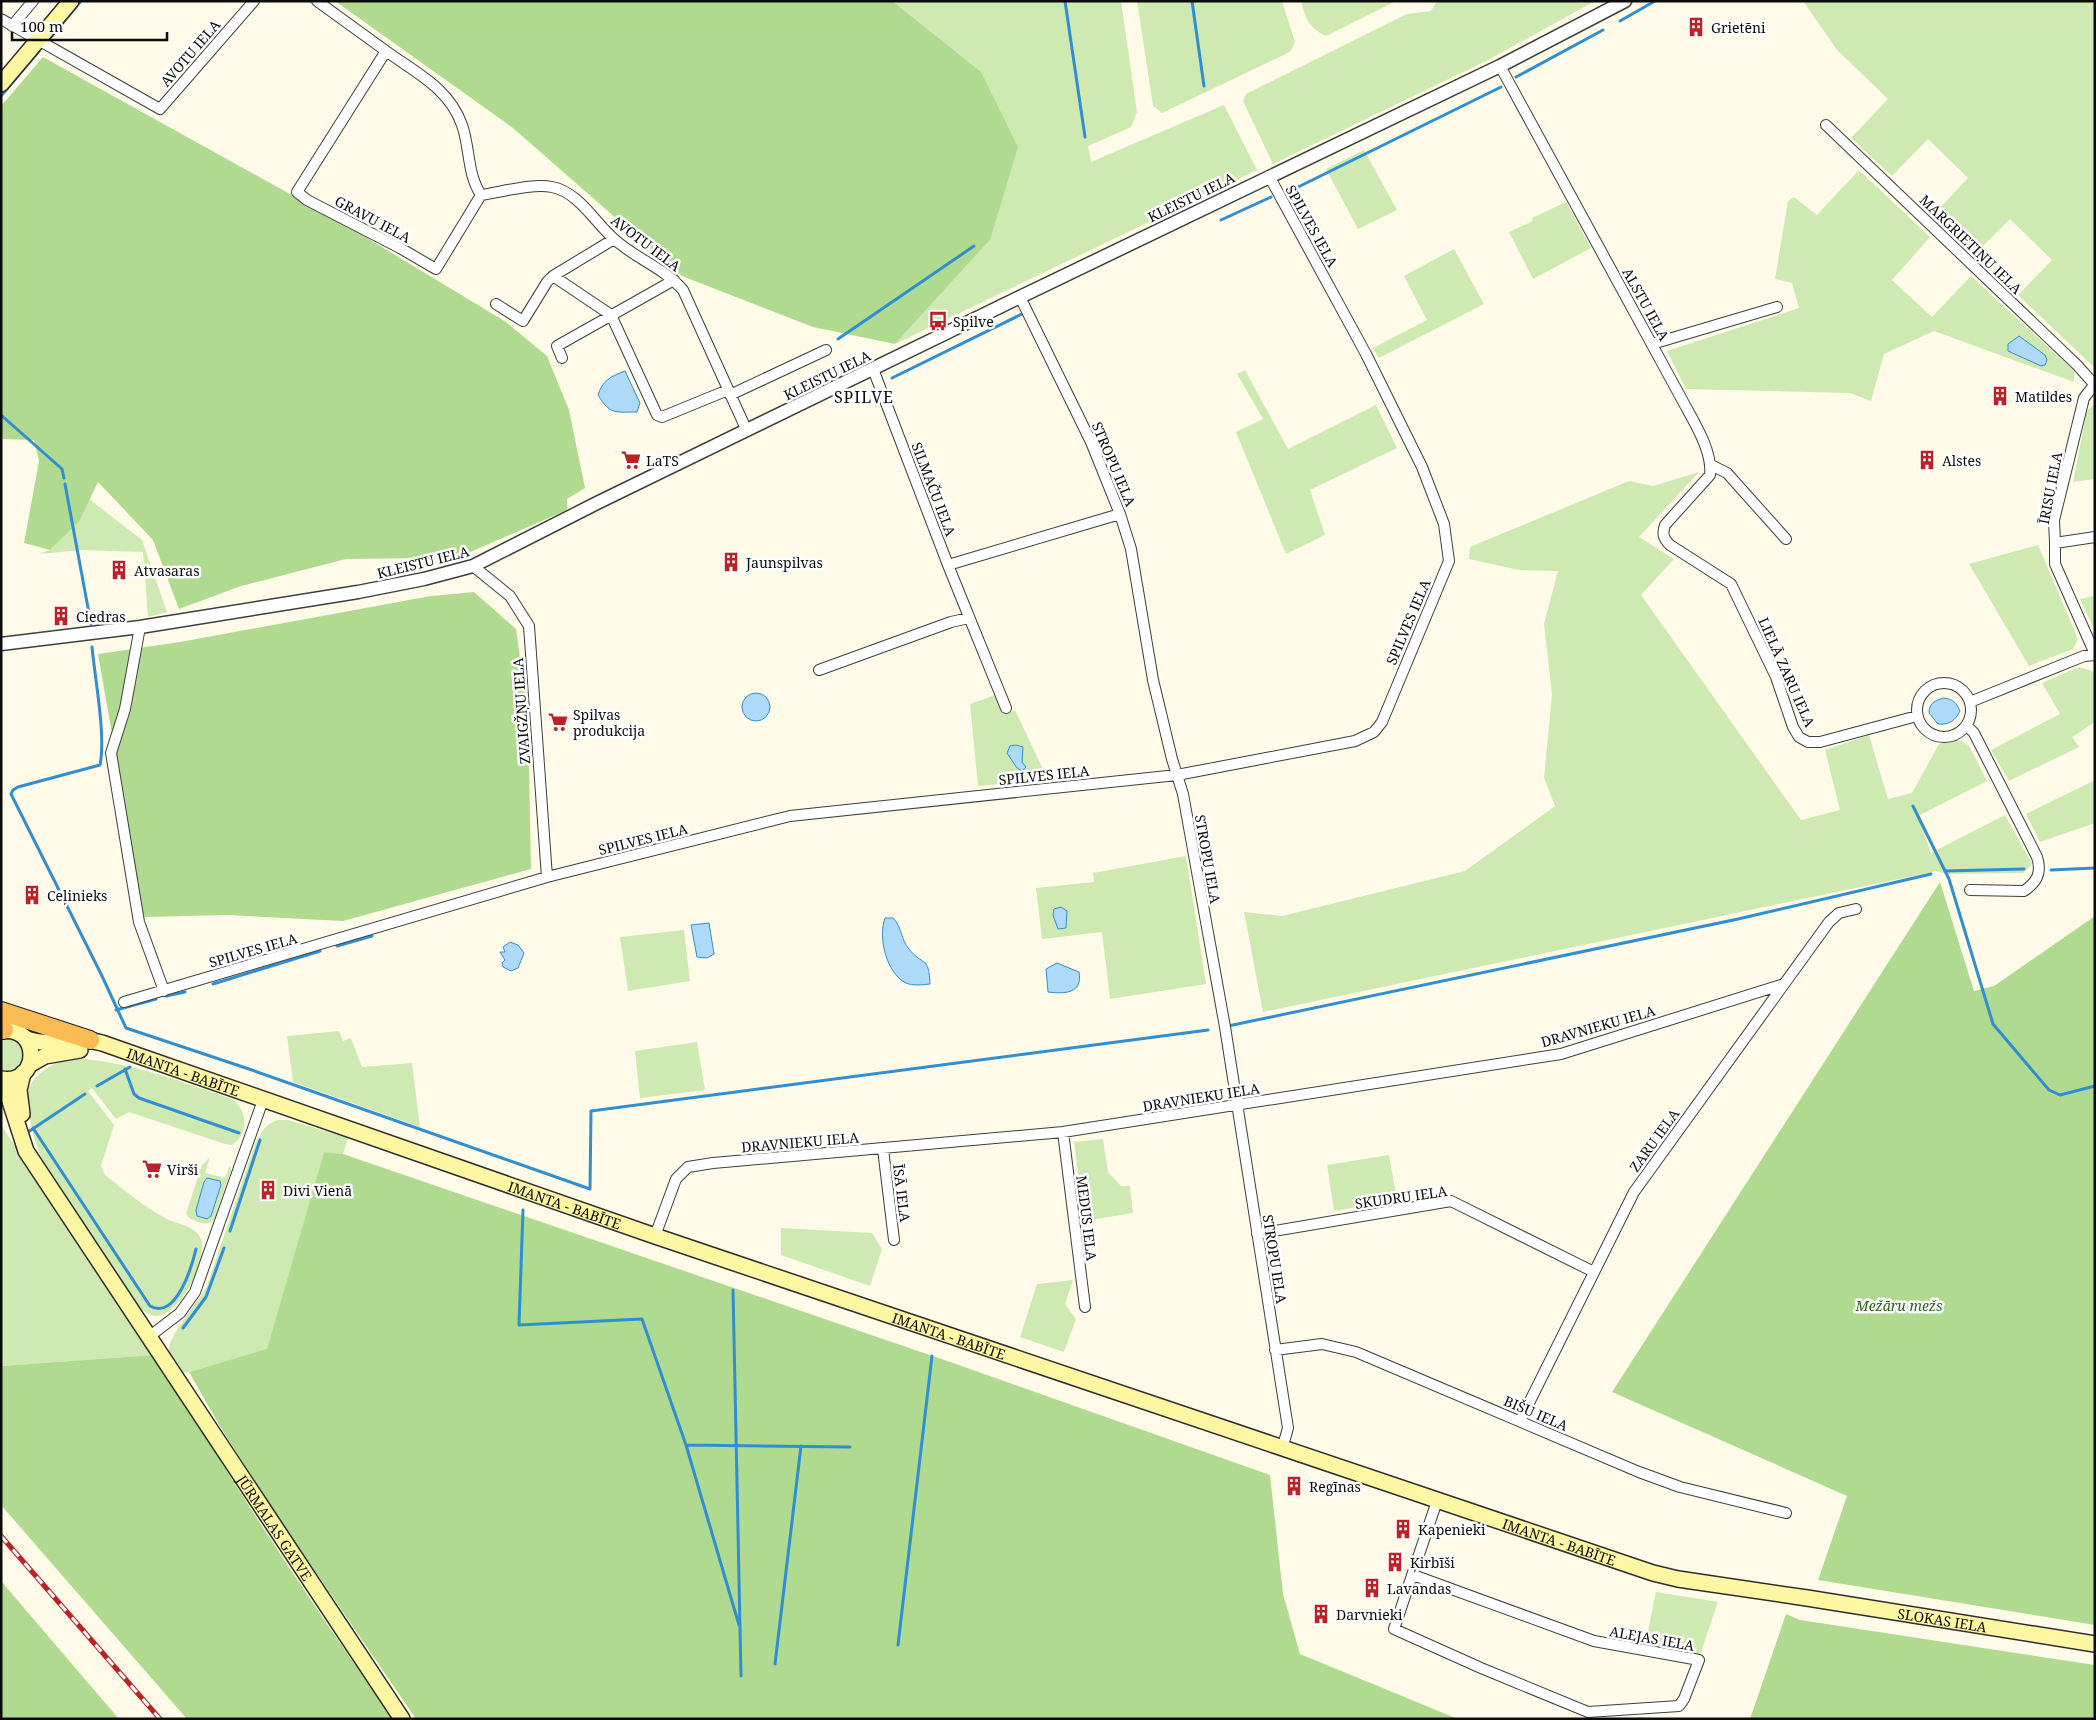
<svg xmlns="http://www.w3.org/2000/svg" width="2096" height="1720" viewBox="0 0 2096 1720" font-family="'Noto Serif',serif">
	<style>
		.green { fill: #cee9b2 }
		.forest { fill: #b1da91 }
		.water { fill: #acdaf8; stroke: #318ed0 }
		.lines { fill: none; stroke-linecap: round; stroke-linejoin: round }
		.stream { stroke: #318ed0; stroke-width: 3 }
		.minor-casing { stroke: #3e3e3e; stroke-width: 12 }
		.tertiary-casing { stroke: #3e3e3e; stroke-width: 15 }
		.secondary-casing { stroke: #2d2d2d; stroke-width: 18 }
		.trunk-casing { stroke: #1c1c1c; stroke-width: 20 }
		.minor { stroke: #fff; stroke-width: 10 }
		.tertiary { stroke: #fff; stroke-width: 12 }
		.secondary { stroke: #fff6a3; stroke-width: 15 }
		.trunk { stroke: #fabb54; stroke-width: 18 }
		.rail-casing { stroke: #bd2025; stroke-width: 5 }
		.rail { stroke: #fff; stroke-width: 3; stroke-dasharray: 9; stroke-linecap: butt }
		.labels { text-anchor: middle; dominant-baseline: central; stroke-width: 5; stroke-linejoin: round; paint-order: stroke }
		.poi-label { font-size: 14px; fill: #0b0b0b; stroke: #fff; text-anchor: start }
		.street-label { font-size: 14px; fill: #0b0b0b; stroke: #fff }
		.park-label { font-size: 14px; font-style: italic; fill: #28631a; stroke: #fff }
		.quarter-label { font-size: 16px; letter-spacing: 1px; fill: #0b0b0b; stroke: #fff }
	</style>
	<rect width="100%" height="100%" fill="#fffbe8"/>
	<!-- green -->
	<path class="green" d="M892,1h229l16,111 -6,15 -43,19 3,16 133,-57 33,65 -362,174 95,-104z
		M1137,1h145l13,41 -5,10 -128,61 -9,-7z
		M1301,1h95l-70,35c-18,-9 -20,-17 -25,-35z
		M1437,1h158l-107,59 -215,104 -30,-63 3,-7 161,-80 24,-3z
		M1803,1h292v367l-77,-73 34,-35 -42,-41 -35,35 -42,-39 35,-37 -40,-39 -36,37 -41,-38 37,-39 -51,-49z
		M1364,150l33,60 -39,19 -32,-60z
		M1859,170l71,67 -38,43 40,37 39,-41 103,95v11l-140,-51 -50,23 -13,47 -21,-8 -164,-4 -19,-38 132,-43 -7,-25 -17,-4 13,-78 6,-4 23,18z
		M1566,202l25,46 -58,31 -24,-47 24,-11 -1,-3z
		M1454,249l30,55 -105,54 -6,-10 54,-28 -23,-44z
		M1245,370l43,79 88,-44 21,43 -87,42 15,45 -39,19 -50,-122 27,-13 -26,-45z
		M2095,404v75l-22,3 14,-71z
		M1699,472l-60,65 35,22 -33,36 160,225 39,-10 -15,-60 44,-15 19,64 24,-6 27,-49 19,-4 11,6 18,35 -69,35 13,37 74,-38 27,49 -9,9 -78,1 -8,-3 -674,141 -19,-100 38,4 183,-45 90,-65 -11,-28 8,-83 -8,-71 14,-53 -39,-1 -50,-11 1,-12 159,-66 24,5z
		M89,499l53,41 25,72 -19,5 -5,-65 -61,-2 -43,4 11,-4 29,-28z
		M2038,545l40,94 -5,10 -44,17 -60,-102z
		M2095,596v35l-15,-32z
		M2079,667l13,4 3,4v47l-23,15 7,10 -70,34 -18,-31 69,-36 -18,-31z
		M995,695l8,20 12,-5 33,70 -70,6 -8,-82z
		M2095,780v43l-55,19 -14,-28z
		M1186,856l20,128 -96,15 -8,-67 -60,7 -6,-51 58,-6 -1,-9z
		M684,930l6,51 -62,10 -8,-54z
		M339,1031l4,10 8,-3 11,29 50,-4 8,64 -127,-45 -6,-46z
		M7,1034l18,10 -3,26 -21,5v-40z
		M697,1042l8,48 -65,8 -5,-47z
		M70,1058c55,2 113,24 164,42 14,14 15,33 -2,45l-7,-1 -96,-32 -13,7 -24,-31 -4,3 26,34 -13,41 4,9c18,14 42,34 62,44 10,5 23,6 31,15 15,17 -16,81 -42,82 -6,0 -12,-5 -16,-8 -28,-40 -56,-80 -81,-122 -7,-12 -16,-24 -21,-36 -5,-14 -13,-48 -9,-61 6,-17 26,-26 41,-31z
		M278,1120h10l60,18 -5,16 -19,-2 -57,198 -86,24c-4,-6 -10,-13 -12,-20 -4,-16 29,-51 38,-68l48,-142c6,-12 10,-20 23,-24z
		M1,1125l153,230 -153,11z
		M1103,1139l5,33 13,14h9l3,27 -49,8 -10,-79z
		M1389,1155l8,45 -63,11 -7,-46z
		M210,1157l-5,16 20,5 5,-13 1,5 -17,50c-9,7 -17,2 -26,-3l-2,-4 16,-48z
		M781,1228l91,5 10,16 -12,37 -89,-31z
		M1073,1280l-8,24 11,15 -12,33 -44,-15 17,-53z
		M1656,1592l62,10 -18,53 -55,-10z"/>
	<!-- forest -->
	<path class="forest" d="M335,1h557l89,71 37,75 -28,93 -95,104 -82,-17 -131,-51 -169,-148z
		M43,57l301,167 162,98 41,34 22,54 16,78 -18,11v11l-99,43 -39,5 -83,1 -105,27 -62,23 -26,-69 -55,-58 -19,40 -29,28 -26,-7 15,-82 -5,-21 -33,-1v-333z
		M474,592l42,37 12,86 3,154 -188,52 -116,-6 -83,2 -46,-263 82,-12 251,-46z
		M1940,882l34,109 20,-5 101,-70v709l-277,-45 29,-84 -235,-104z
		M324,1152l19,2 613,210 314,111 13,119 17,60 158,65h-1042l-142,-208 -53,-83 -32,-56 78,-23z
		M154,1355c14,31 38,58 55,87 58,95 120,186 184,277h-206l-186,-214v-139z
		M1,1581l118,138h-118z
		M1786,1614l14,6 295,45v54h-345z"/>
	<!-- water -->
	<path class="water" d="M2019,336l26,19 2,5 -2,5 -4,1 -33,-15v-7z
		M625,371l15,32 -3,9c-22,0 -27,3 -39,-17 4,-14 13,-19 27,-24z
		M742 707a14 14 0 1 1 28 0a14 14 0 1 1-28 0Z
		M1943,698c10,1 13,4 17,13 -5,10 -11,14 -22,13l-9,-11c0,-10 6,-12 14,-15z
		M1016,745l7,2 -1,15 4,5 -4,4 -5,-3 -10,-15 3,-7z
		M1061,907l6,4 -1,17 -8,1 -5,-14 1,-6z
		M885,918h8c9,9 8,22 16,31 13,17 20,6 21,35 -8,1 -17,2 -24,-1 -20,-10 -28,-46 -21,-65z
		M709,923l5,31 -7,4 -10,-1 -6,-32z
		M510,942l8,3 6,8 -6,15 -7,3 -8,-4 -1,-4 3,-3 -5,-8h5l-2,-5z
		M1057,963l22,9c4,22 -15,22 -31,20l-2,-23z
		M207,1178l13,3 1,4 -10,31 -4,3 -10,-3 -1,-6 8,-28z"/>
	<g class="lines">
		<!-- stream -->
		<path class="stream" d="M1065,1l20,136
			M1192,1l12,85
			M1620,21l35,-20
			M51,37l30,-36
			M1516,77l87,-47
			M1,96l38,-45
			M1288,192l213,-105
			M1221,220l50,-23
			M838,339l136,-93
			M892,378l132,-65
			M1,415l61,54 2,9
			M65,484l26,140
			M92,647c3,33 14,88 8,118l-82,22 -5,3 -2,4 91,182 24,52 120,40 344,121 1,-78 617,-81
			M1913,806l36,73 44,145 56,66 11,5 35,-9
			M2051,870l44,-2
			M1945,871l79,-2
			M337,946l35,-10
			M213,984l107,-33
			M166,996l19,-4
			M116,1010l40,-11
			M1228,1026l510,-107 193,-45
			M125,1069l9,25 5,4 100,35
			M97,1086l33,-19
			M33,1128l117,178c26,15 42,-40 46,-57
			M28,1132l57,-38
			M523,1210l-4,115 123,-6 44,126 53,180
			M230,1231l30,-91
			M733,1290l8,386
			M183,1328l23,-31 18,-49
			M686,1445l164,2
			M898,1645l34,-289
			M775,1664l26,-218"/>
		<defs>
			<path id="minor" d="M317,1l69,50
				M1,19l159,90 94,-108
				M12,26l21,-25
				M1500,66l180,330c12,23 33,54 30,79l-45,50c-3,9 -2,13 5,20l61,39 45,93 17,50 6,10 9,5h12l97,-26
				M1826,125l251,240 18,20
				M481,195c-14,-21 -11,-48 -19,-70 -13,-37 -46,-52 -76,-74l-89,141 10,8 93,48 36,21 45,-74c20,-3 52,-12 71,-8 26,5 42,34 61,51 21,20 50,29 70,52l64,141
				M553,276l61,-37
				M1020,297l71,145 29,72 11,35 22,131 19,79 11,35 42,233 63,401 -6,21
				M496,304l27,17 24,-39 6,-6 58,39 46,100 5,2 66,-27
				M1652,344l125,-37
				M562,358l-5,-12 117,-66
				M873,369l75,196 58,143
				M2094,385l-10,13 -30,122 1,23v21l40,90
				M730,395l96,-45
				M1711,465l16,8 59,66
				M2055,543l40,-6
				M948,565l172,-51
				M473,566l37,30 19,30 18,251
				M140,627l-15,82 -14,44 28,169 25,69
				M819,670l132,-48 18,-4
				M1917 710a27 27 0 1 1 54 0a27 27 0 1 1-54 0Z
				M1970,702l114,-46 11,-1
				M1967,726l7,7 63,124c5,16 0,25 -13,34l-54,-1
				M124,1002l423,-125 243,-61 387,-41 178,-34 19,-9 8,-10 67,-161 -5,-37 -22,-57 -56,-113 -97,-178
				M1063,1132l22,175
				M883,1149l11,91
				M1257,1234l194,-33 143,71
				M655,1236l21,-57 12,-12 25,-4 350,-31 498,-78 223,-70
				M150,1336l30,-23 15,-21 68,-192
				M1275,1350l47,-6 34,8 283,120 41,15 106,26
				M1520,1421l114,-229 195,-270 10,-9 17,-4
				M1413,1575l181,66 105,19 -15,39 -5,7 -91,6 -107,-44 -87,-39 43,-128"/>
			<path id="tertiary" d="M1,644l139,-17 218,-35 66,-13 49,-13 124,-63 423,-206 480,-231 125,-65"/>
			<g id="secondary">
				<path d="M1,84l70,-83"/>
				<path d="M1,1031c40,-7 40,55 0,48"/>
				<path id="s1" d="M25,1038c25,11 51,-3 77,5l553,193 998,337 25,6 129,19 288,46"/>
				<path d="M29,1065l16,-9 35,-6"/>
				<path id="s2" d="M1,1082l6,10 19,59 376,568"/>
				<path d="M22,1114l-3,-24 4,-17"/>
			</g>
			<path id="trunk" d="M1,1011l89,29
				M1,1030h3"/>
		</defs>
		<!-- minor casing -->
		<use href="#minor" class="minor-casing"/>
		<!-- tertiary casing -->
		<use href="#tertiary" class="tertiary-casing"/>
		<!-- secondary casing -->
		<use href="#secondary" class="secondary-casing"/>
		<!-- trunk casing -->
		<use href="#trunk" class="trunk-casing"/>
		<!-- minor -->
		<use href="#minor" class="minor"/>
		<!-- tertiary -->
		<use href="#tertiary" class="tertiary"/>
		<!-- secondary -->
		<use href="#secondary" class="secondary"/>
		<!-- trunk -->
		<use href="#trunk" class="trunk"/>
		<defs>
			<path id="rail" d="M1,1536l159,183"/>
		</defs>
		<!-- rail casing -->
		<use href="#rail" class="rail-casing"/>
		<!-- rail -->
		<use href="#rail" class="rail"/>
	</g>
	<!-- icons -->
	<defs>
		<symbol id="building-bare" viewBox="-9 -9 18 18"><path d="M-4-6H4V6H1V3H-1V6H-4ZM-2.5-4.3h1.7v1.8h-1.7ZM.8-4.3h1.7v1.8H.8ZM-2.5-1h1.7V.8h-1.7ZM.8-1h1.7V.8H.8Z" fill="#bd2025" stroke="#fff" stroke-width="2.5" paint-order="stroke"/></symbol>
		<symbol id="bus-bare" viewBox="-9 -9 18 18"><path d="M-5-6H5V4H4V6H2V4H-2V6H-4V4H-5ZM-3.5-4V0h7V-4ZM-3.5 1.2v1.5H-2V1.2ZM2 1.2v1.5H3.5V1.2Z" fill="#bd2025" stroke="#fff" stroke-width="2.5" paint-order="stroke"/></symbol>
		<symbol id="supermarket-bare" viewBox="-9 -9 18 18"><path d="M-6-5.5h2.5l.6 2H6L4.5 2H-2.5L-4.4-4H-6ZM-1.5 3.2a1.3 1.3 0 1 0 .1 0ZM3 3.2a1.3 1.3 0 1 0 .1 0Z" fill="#bd2025" stroke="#fff" stroke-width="2.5" paint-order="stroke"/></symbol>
	</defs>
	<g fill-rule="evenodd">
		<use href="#building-bare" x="1682" y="13" width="28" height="28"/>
		<use href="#bus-bare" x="924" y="307" width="28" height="28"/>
		<use href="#building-bare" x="1986" y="382" width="28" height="28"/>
		<use href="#supermarket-bare" x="617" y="446" width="28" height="28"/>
		<use href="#building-bare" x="1913" y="446" width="28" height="28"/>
		<use href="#building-bare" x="717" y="548" width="28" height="28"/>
		<use href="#building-bare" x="105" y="556" width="28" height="28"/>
		<use href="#building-bare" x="47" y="602" width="28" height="28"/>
		<use href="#supermarket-bare" x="544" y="708" width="28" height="28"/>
		<use href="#building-bare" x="18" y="881" width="28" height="28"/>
		<use href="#supermarket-bare" x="138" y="1155" width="28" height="28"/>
		<use href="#building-bare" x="254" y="1176" width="28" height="28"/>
		<use href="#building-bare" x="1280" y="1472" width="28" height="28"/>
		<use href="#building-bare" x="1389" y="1515" width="28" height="28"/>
		<use href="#building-bare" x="1381" y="1548" width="28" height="28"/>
		<use href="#building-bare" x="1358" y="1574" width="28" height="28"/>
		<use href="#building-bare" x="1307" y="1600" width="28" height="28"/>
	</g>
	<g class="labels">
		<!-- poi labels -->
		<g class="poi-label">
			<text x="1711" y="27">Grietēni</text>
			<text x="953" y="321">Spilve</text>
			<text x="2015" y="396">Matildes</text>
			<text x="646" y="460">LaTS</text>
			<text x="1942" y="460">Alstes</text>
			<text x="746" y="562">Jaunspilvas</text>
			<text x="134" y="570">Atvasaras</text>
			<text x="76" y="616">Ciedras</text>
			<text x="573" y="714">Spilvas<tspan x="573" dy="16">produkcija</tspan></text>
			<text x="47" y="895">Ceļinieks</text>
			<text x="167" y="1169">Virši</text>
			<text x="283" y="1190">Divi Vienā</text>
			<text x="1309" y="1486">Regīnas</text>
			<text x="1418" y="1529">Kapenieki</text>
			<text x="1410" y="1562">Ķirbīši</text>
			<text x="1387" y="1588">Lavandas</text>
			<text x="1336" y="1614">Darvnieki</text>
		</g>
		<!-- street labels -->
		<g class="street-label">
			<text transform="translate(190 53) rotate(-49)">AVOTU IELA</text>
			<text transform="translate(1191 197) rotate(-26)">KLEISTU IELA</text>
			<text transform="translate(373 219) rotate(28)">GRAVU IELA</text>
			<text transform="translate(1312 226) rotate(61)">SPILVES IELA</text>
			<text transform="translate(646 243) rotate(37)">AVOTU IELA</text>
			<text transform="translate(1971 244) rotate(44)">MARGRIETIŅU IELA</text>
			<text transform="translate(1646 304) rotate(61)">ALSTU IELA</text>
			<text transform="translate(827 375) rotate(-26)">KLEISTU IELA</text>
			<text transform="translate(1114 464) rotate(67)">STROPU IELA</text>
			<text transform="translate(2050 488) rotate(-79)">ĪRISU IELA</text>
			<text transform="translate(934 489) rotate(69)">SILMAČU IELA</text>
			<text transform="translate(423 562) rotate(-14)">KLEISTU IELA</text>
			<text transform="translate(1408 622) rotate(-67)">SPILVES IELA</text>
			<text transform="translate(1787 672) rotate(66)">LIELĀ ZARU IELA</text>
			<text transform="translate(521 711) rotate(-94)">ZVAIGŽŅU IELA</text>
			<text transform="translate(1044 775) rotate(-6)">SPILVES IELA</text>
			<text transform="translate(643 839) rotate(-14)">SPILVES IELA</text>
			<text transform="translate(1208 859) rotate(80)">STROPU IELA</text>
			<text transform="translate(253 950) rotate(-16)">SPILVES IELA</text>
			<text transform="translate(1598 1026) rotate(-16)">DRAVNIEKU IELA</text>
			<text stroke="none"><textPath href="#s1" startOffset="164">IMANTA - BABĪTE</textPath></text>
			<text transform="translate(1201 1097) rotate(-9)">DRAVNIEKU IELA</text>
			<text transform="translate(1654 1140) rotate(-54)">ZARU IELA</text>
			<text transform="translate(800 1142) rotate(-5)">DRAVNIEKU IELA</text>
			<text transform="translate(902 1193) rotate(83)">ĪSĀ IELA</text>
			<text transform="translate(1401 1197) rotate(-8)">SKUDRU IELA</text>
			<text stroke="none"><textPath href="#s1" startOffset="568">IMANTA - BABĪTE</textPath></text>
			<text transform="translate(1087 1218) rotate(83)">MEDUS IELA</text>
			<text transform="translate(1275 1259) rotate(81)">STROPU IELA</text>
			<text stroke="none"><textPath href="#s1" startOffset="974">IMANTA - BABĪTE</textPath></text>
			<text transform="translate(1536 1413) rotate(23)">BIŠU IELA</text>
			<text stroke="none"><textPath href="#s2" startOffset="525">JŪRMALAS GATVE</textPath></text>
			<text stroke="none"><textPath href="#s1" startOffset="1618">IMANTA - BABĪTE</textPath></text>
			<text stroke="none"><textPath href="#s1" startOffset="2010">SLOKAS IELA</textPath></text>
			<text transform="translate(1652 1638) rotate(10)">ALEJAS IELA</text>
		</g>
		<!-- park labels -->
		<g class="park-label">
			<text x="1899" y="1305">Mežāru mežs</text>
		</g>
		<!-- quarter labels -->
		<g class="quarter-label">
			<text x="864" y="397">SPILVE</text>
		</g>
	</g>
	<!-- border -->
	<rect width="2096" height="1720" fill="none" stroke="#0b0b0b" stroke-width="5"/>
	<!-- scale -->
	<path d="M12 32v8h155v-8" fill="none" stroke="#0b0b0b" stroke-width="2.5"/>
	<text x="20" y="32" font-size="15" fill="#0b0b0b" stroke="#ffffff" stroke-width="4" paint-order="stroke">100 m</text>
</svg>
